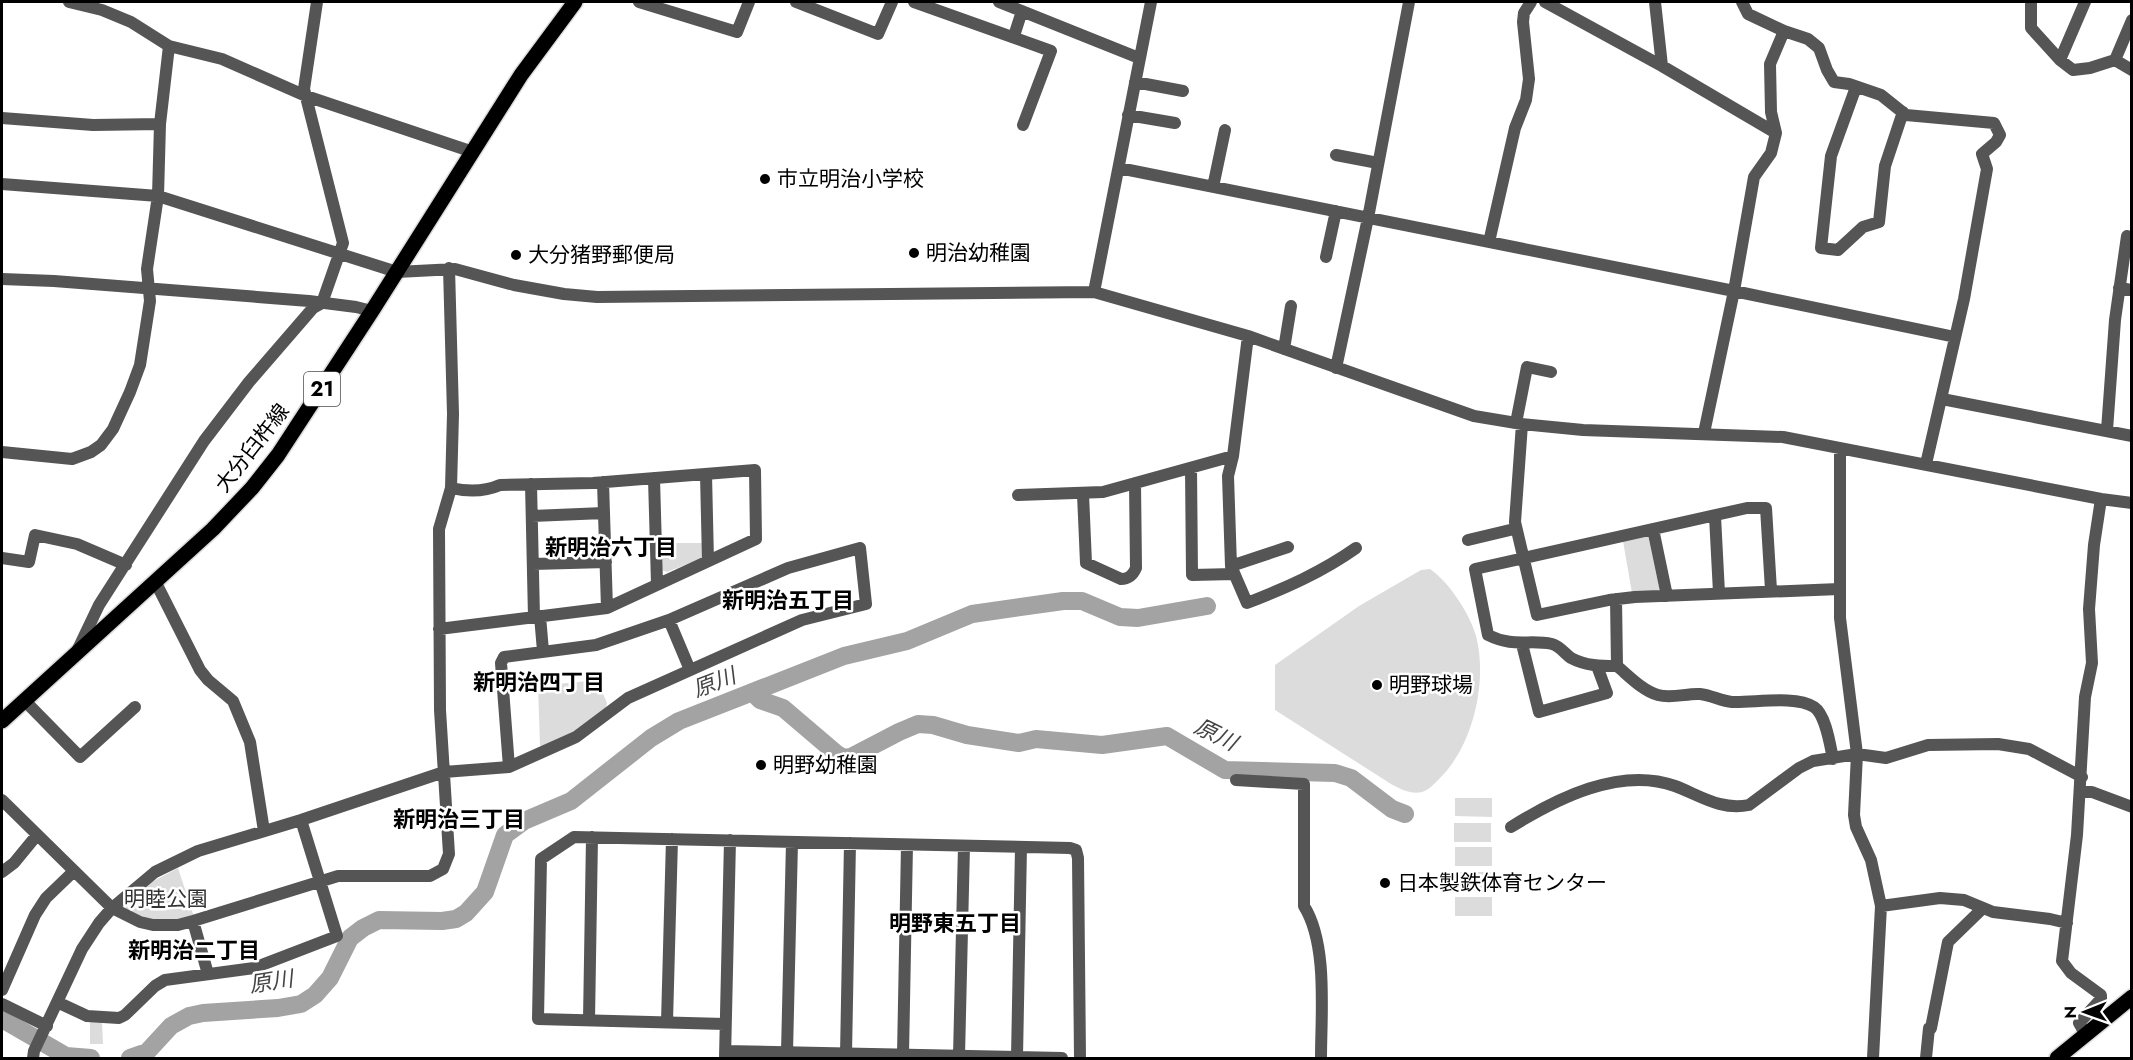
<svg xmlns="http://www.w3.org/2000/svg" width="2133" height="1060" viewBox="0 0 2133 1060" font-family="Jost,'Noto Sans JP',sans-serif">
	<style>
		.green { fill: #dcdcdc }
		.lines { fill: none; stroke-linecap: round; stroke-linejoin: round }
		.river { stroke: #a3a3a3; stroke-width: 18 }
		.major-casing { stroke: #dbdbdb; stroke-width: 18 }
		.minor { stroke: #555; stroke-width: 12 }
		.major { stroke: #000; stroke-width: 15 }
		.poi-dot { fill: #000; stroke: #fff; stroke-width: 2 }
		.labels { text-anchor: middle; dominant-baseline: central; stroke-width: 5; stroke-linejoin: round; paint-order: stroke }
		.shield { fill: #fff; stroke: #4c4c4c; stroke-width: 1.5 }
		.shield-label { font-size: 20px; font-weight: bold; fill: #000 }
		.poi-label { font-size: 21px; fill: #000; stroke: #fff; text-anchor: start }
		.street-label { font-size: 21px; fill: #000; stroke: #fff }
		.park-label { font-size: 21px; fill: #333; stroke: #fff }
		.neighbourhood-label { font-size: 22px; font-weight: bold; fill: #000; stroke: #fff }
		.water-label { font-size: 22px; font-style: italic; fill: #444; stroke: #fff }
	</style>
	<rect width="100%" height="100%" fill="#fff"/>
	<!-- green -->
	<path class="green" d="M1648,535l12,57 -28,1 -9,-52z
		M661,543h41l1,12 -3,4 -33,13 -5,-2z
		M1430,569c19,13 40,45 46,67 12,45 -3,110 -36,142 -5,5 -11,12 -18,14 -10,3 -22,-3 -31,-8l-116,-74v-45l84,-59 62,-36z
		M597,680l10,23 -1,5 -34,27 -27,15 -5,-5 -2,-59z
		M1455,798h37v19l-37,-1z
		M1454,823h37v19h-37z
		M1455,847h37v19h-37z
		M178,868l16,49c-30,6 -40,5 -69,-7l1,-4 24,-23z
		M1455,872h37v19h-37z
		M1455,897h37v19h-37z
		M90,1021h12l1,23h-13z"/>
	<g class="lines">
		<!-- river -->
		<path class="river" d="M753,693l7,7 23,8 54,46 7,4 7,-1 48,-25 19,-8 15,1 34,10 52,8 17,-4 66,6 65,-9 58,34 110,3 16,5 41,31 13,5
			M2,1019l64,37 25,2
			M130,1058l17,-6 24,-26 18,-10 14,-3 75,-5 23,-4 14,-9 15,-17 20,-40 13,-10 16,-8 63,1 14,-2 10,-6 19,-21 20,-57 19,-14 47,-20 80,-63 28,-17 165,-65 63,-15 65,-27 91,-13h19l38,16 18,1 69,-12"/>
		<defs>
			<path id="major" d="M2,721l211,-192 39,-41 26,-33 94,-144 149,-236 54,-73
				M2057,1058l75,-61"/>
		</defs>
		<!-- major casing -->
		<use href="#major" class="major-casing"/>
		<!-- minor -->
		<path class="minor" d="M69,2l33,8 29,12 38,24 53,13 84,37 167,56
			M639,2l98,30 12,-30
			M796,2l82,32 14,-32
			M914,2l137,49 -28,74
			M999,2l140,56
			M1545,2l117,64 114,67
			M1655,2l7,64
			M1742,2l6,12 36,17 24,8 11,9 8,22 7,12 15,2 32,11 25,20 88,8 6,12 -4,7 -14,12 5,15 -23,130 -38,165
			M2031,2v26l29,32 13,10 17,-2 25,-8 17,10
			M1014,36l8,-25
			M2060,60l25,-58
			M2115,60l17,-40
			M1135,82l48,9
			M1856,87l-25,69 -10,92 17,2 25,-23 16,-5 6,-56 18,-54
			M1128,115l47,8
			M2,118l91,7 67,-1
			M1336,155l42,8
			M1119,168l615,123 221,46
			M2,184l156,12 239,76 58,-3 59,16 50,9 33,3 497,-5 154,44 226,80 48,8 61,6 200,7 318,62 31,4
			M1213,187l12,-57
			M1489,242l26,-114 11,-28 3,-21 -6,-57 1,-9 7,-11
			M1326,257l10,-46
			M2,279l52,2 255,20 47,6 16,4
			M2119,288l13,2
			M1094,292l57,-290
			M1248,336l-15,120 -5,20 3,90 16,37c39,-15 75,-31 109,-55
			M1284,349l7,-43
			M1336,368l32,-150 41,-216
			M1942,399l190,37
			M1516,423l11,-56 24,5
			M1522,424l-7,98 22,93 72,-15 26,-3 204,-8
			M2107,430l8,-110 12,-84
			M1704,433l30,-142 20,-114 17,-24 5,-20 -5,-21 -1,-48 14,-33
			M1840,448v170l17,136 -3,61 2,12 15,33 10,46 -8,152
			M2,452l70,7 19,-7 10,-7 12,-16 17,-37 10,-27 10,-64 -3,-32 11,-73 2,-72 9,-78
			M1191,468l1,107 42,-1
			M706,474l2,87
			M654,478l3,106
			M603,482l4,126
			M531,484l3,133
			M1083,494l3,69 35,16c8,0 12,-4 15,-11l-1,-85
			M1018,495l85,-3 130,-36
			M532,516l72,-3
			M1715,516l4,77
			M1653,529l14,67
			M1468,540l42,-10
			M2,558l27,4 6,-27 42,9 49,21
			M533,564l73,-2
			M1231,566l57,-19
			M155,581l45,89 8,10 25,21 17,41 14,89
			M1616,599l1,67c12,10 26,25 41,29 14,4 29,-2 42,-1 11,1 21,7 32,8 22,1 63,-7 82,5 12,8 16,38 19,52
			M540,616l3,35
			M669,620l21,50
			M439,629l168,-21 149,-69 -1,-69 -162,13 -93,2c-16,7 -32,7 -49,3
			M1522,644l17,68 68,-19 -10,-27
			M78,649l21,-44 105,-164 45,-59 64,-74 9,-5 21,-60 -39,-154 13,-87
			M1617,666c-16,0 -31,0 -46,-8 -6,-4 -11,-12 -19,-14 -23,-5 -38,4 -64,-9l-13,-66 272,-61h19l5,82
			M24,700l56,57 55,-50
			M1236,780l68,4v122c24,38 17,108 17,152
			M2080,792h12l40,15
			M2,800l110,108 28,14 13,3h25l15,-4 145,-45h92l13,-7 6,-15 -9,-144 -1,-181 12,-41 2,-74 -4,-146
			M1511,827c45,-28 109,-61 164,-41 24,9 46,25 74,19l50,-37 14,-7 44,-7 29,4 42,-13 70,-1 31,5 53,28
			M2,872l12,-9 23,-28
			M1881,906l59,-8 24,2 29,12 57,7 17,4
			M193,921l15,53
			M2,990l33,-75 11,-17 28,-27
			M57,1002l30,14 32,2 6,-3 30,-29 10,-6 89,-12 83,-32 -36,-116
			M2,1004l45,22
			M589,1020l3,-183
			M667,1022l5,-183
			M725,1024l-187,-5 3,-160 33,-22 496,11 6,2 2,8 2,200
			M2086,1035l-7,-12 22,-24v-4l-30,-22 -9,-12 15,-126 8,-138 7,-34 -3,-54 5,-64 7,-46
			M725,1051l337,7
			M787,1052l5,-210
			M846,1054l4,-211
			M903,1055l4,-210
			M959,1056l5,-210
			M1017,1057l4,-210
			M33,1058l1,-7 48,-102 17,-26 13,-15 43,-36 43,-21 103,-31 143,-48 65,-5 67,-30 52,-39 174,-78 64,-16 -6,-56 -72,20 -119,52 -73,25 -92,12 -3,6 8,104
			M725,1058l5,-218
			M1926,1058l3,-30h2l17,-86 35,-34"/>
		<!-- major -->
		<use href="#major" class="major"/>
	</g>
	<!-- markers -->
	<g class="poi-dot">
		<circle cx="765" cy="179" r="6"/>
		<circle cx="914" cy="253" r="6"/>
		<circle cx="516" cy="255" r="6"/>
		<circle cx="1377" cy="685" r="6"/>
		<circle cx="761" cy="765" r="6"/>
		<circle cx="1385" cy="883" r="6"/>
	</g>
	<g class="labels">
		<!-- shield labels -->
		<rect class="shield" x="304" y="372" width="36" height="34" rx="4.5"/>
		<g class="shield-label">
			<text x="322" y="389">21</text>
		</g>
		<!-- poi labels -->
		<g class="poi-label">
			<text x="777" y="179">市立明治小学校</text>
			<text x="926" y="253">明治幼稚園</text>
			<text x="528" y="255">大分猪野郵便局</text>
			<text x="1389" y="685">明野球場</text>
			<text x="773" y="765">明野幼稚園</text>
			<text x="1397" y="883">日本製鉄体育センター</text>
		</g>
		<!-- street labels -->
		<g class="street-label">
			<text transform="translate(252 448) rotate(-52)">大分臼杵線</text>
		</g>
		<!-- park labels -->
		<g class="park-label">
			<text x="166" y="899">明睦公園</text>
		</g>
		<!-- neighbourhood labels -->
		<g class="neighbourhood-label">
			<text x="611" y="547">新明治六丁目</text>
			<text x="788" y="600">新明治五丁目</text>
			<text x="539" y="682">新明治四丁目</text>
			<text x="459" y="819">新明治三丁目</text>
			<text x="955" y="923">明野東五丁目</text>
			<text x="194" y="950">新明治二丁目</text>
		</g>
		<!-- water labels -->
		<g class="water-label">
			<text transform="translate(714 682) rotate(-21)">原川</text>
			<text transform="translate(1216 734) rotate(26)">原川</text>
			<text transform="translate(271 981) rotate(-9)">原川</text>
		</g>
	</g>
	<!-- border -->
	<rect width="2133" height="1060" fill="none" stroke="#000000" stroke-width="6"/>
	<!-- north arrow -->
	<g transform="translate(2085 1012) rotate(269)" stroke="#ffffff" stroke-width="4.5" paint-order="stroke">
	<path d="M0-4.5L10 22L0 15L-10 22Z" fill="#000000"/>
	<text y="-9" font-size="16" font-weight="bold" text-anchor="middle" fill="#000000">N</text>
	</g>
</svg>
